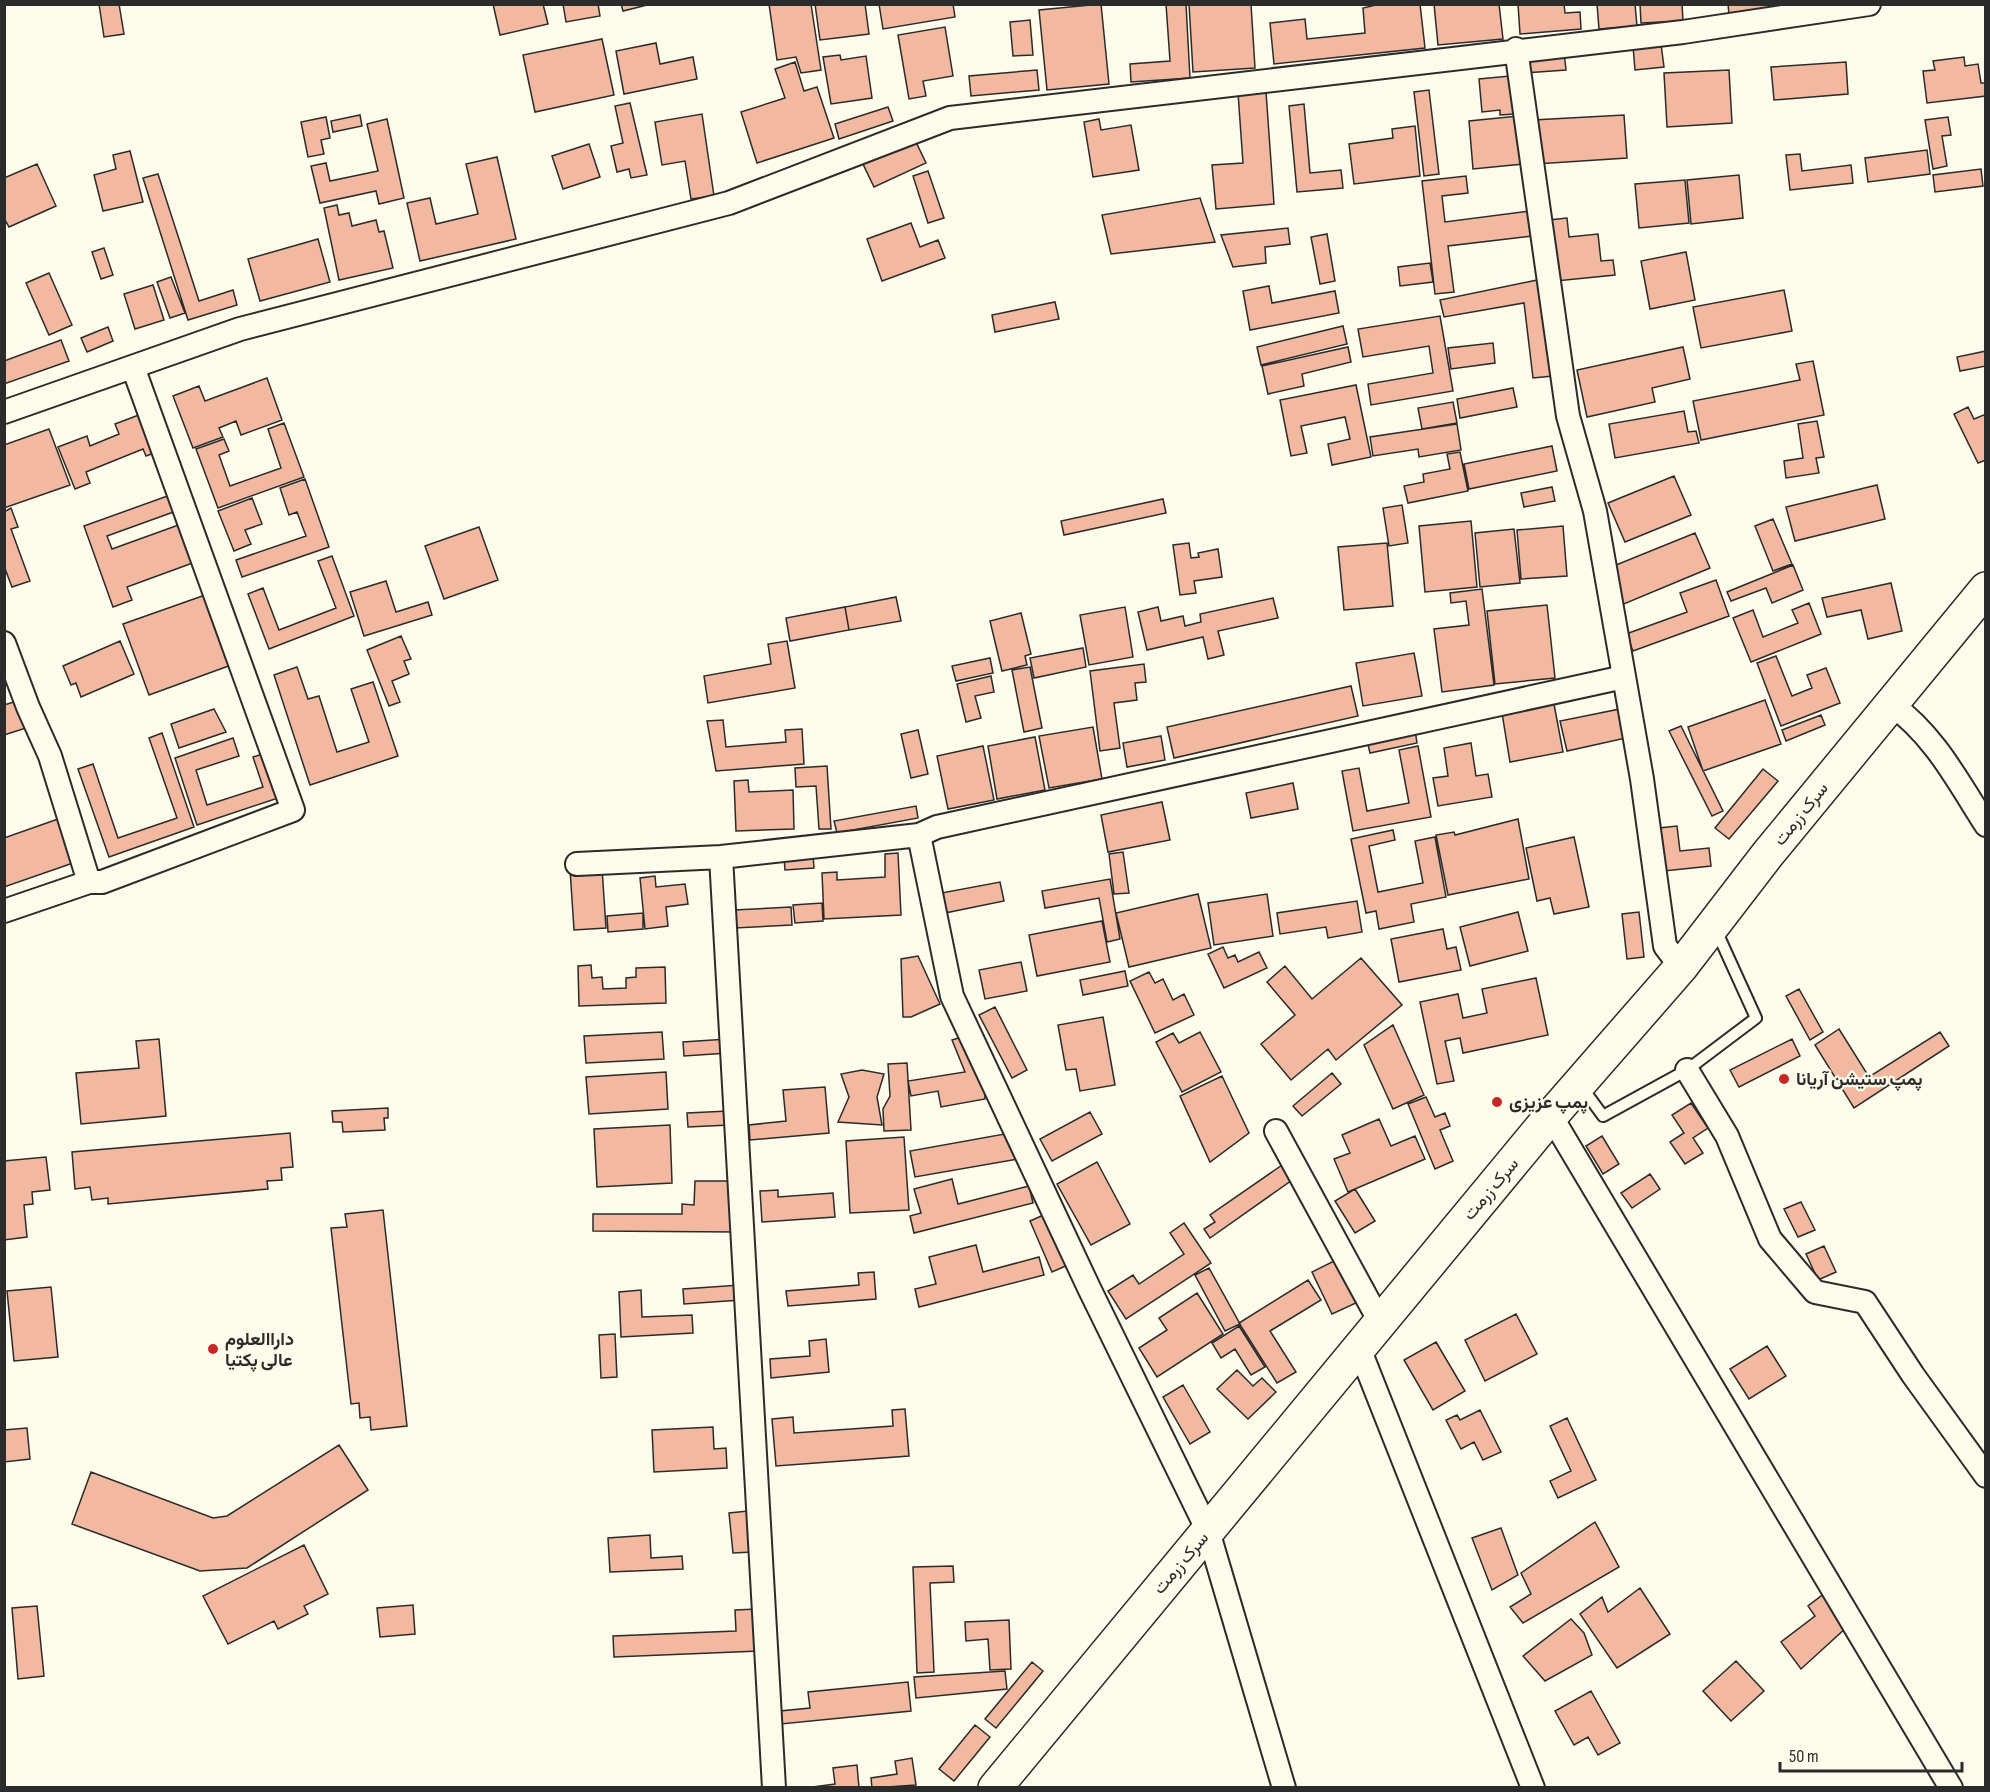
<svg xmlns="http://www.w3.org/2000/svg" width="1990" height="1792" viewBox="0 0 1990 1792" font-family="'Sofia Sans Condensed',Vazirmatn,sans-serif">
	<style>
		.building { fill: #f2b8a0; stroke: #2b2b2b; stroke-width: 1.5 }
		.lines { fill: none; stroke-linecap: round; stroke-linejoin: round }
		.lane-casing { stroke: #2b2b2b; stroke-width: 14 }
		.street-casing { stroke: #2b2b2b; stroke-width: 26 }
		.highway-casing { stroke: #2b2b2b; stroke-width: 36 }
		.lane { stroke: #fdfbea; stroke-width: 10 }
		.street { stroke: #fdfbea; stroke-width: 22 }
		.highway { stroke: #fdfbea; stroke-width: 33 }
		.poi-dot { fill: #c62828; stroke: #fdfbea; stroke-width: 2 }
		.labels { text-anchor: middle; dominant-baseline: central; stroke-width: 4.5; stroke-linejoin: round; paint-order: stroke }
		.street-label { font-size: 18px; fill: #2b2b2b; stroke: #fdfbea }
		.poi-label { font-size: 18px; font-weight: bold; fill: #2b2b2b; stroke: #fdfbea; text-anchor: start }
	</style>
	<rect width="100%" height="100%" fill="#fdfbea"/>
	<!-- building -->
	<path class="building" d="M99,4h20l5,30 -20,3z
		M493,4h50l5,20 -48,11z
		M563,4h35l2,12 -34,6z
		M621,4h30l-28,7z
		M769,4h42l10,66 -20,3 -5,-16 -19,3z
		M815,4h50l4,30 -49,6z
		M879,4h74l2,13 -72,12z
		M1101,4l8,80 -62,6 -8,-80z
		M1166,4h20l4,74 -59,4 -1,-18 40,-3z
		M1189,4h62l4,64 -62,4z
		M1380,4h40l5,44 -151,16 -4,-41 35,-4 2,20 58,-6 -2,-25z
		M1434,4h65l4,35 -65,6z
		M1518,4h46l1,9 15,-1 1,17 -61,5z
		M1597,4h38l2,22 -38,3z
		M1640,4h42l1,17 -42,2z
		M1728,4h69l-68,11z
		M1030,20l3,35 -20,1 -3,-34z
		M945,27l8,49 -30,5 3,15 -17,3 -11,-64z
		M602,39l12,56 -79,17 -12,-57z
		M656,43l4,21 33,-7 4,22 -73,15 -8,-43z
		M1661,44l3,23 -29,3 -2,-24z
		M1564,52l2,18 -42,3 -1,-17z
		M840,55l1,5 25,-4 6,42 -41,6 -8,-47z
		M1964,57l1,9 13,-2 3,19h5v13l-59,7 -4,-32 12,-1 -2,-9z
		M795,62l9,29 13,-4 17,51 -77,25 -16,-51 44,-14 -10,-29z
		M1846,62l2,32 -74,6 -3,-33z
		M1037,70l2,20 -68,6 -2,-20z
		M1729,70l3,53 -65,4 -3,-54z
		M1510,76l4,38 -14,1v-5l-18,2 -3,-33z
		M1429,90l10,84 -15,2 -10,-84z
		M1266,92l8,112 -58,5 -4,-44 31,-2 -5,-70z
		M630,103l17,72 -16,3 -2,-9 -12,3 -6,-26 12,-3 -8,-37z
		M1304,104l6,69 31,-3 2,18 -46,4 -8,-86z
		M888,107l5,14 -54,18 -4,-15z
		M702,114l12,82 -23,3 -6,-38 -23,4 -7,-43z
		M360,115l2,11 -29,6 -2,-11z
		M1624,115l3,43 -91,6 -3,-44z
		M1518,116l5,48 -50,5 -4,-48z
		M326,117l4,21 -9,2 3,14 -16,3 -7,-35z
		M1948,117l3,18 -9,1 5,30 -14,3 -8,-49z
		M387,119l17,79 -25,6 -3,-13 -56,12 -9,-37 15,-3 4,18 48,-10 -11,-47z
		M1099,119l2,11 30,-5 8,45 -46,7 -9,-55z
		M1415,126l5,50 -66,8 -5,-40 44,-6 -1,-9z
		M915,140l11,23 -52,24 -11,-23z
		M589,144l11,33 -37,12 -11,-33z
		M1927,150l3,24 -62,8 -3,-24z
		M130,151l13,51 -40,9 -9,-36 22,-6 -3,-14z
		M1800,154l2,17 49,-6 2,18 -63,7 -4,-35z
		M497,157l19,82 -96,22 -13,-58 23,-5 6,26 42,-10 -12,-50z
		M37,164l19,42 -47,21 -5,-9v-40z
		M1981,169l2,17 -48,6 -2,-17z
		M928,171l16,47 -16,5 -15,-47z
		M158,174l41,127 34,-11 4,15 -49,15 -45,-142z
		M1739,175l4,43 -52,6 -4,-44z
		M1466,176l2,17 -26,3 3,26 84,-11 3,25 -84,10 6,46 -19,2 -13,-113z
		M1685,180l4,43 -50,5 -4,-44z
		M1200,198l15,44 -104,12 -9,-39z
		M337,205l2,10 10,-2 3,13 24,-6 3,12 5,-1 9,37 -54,12 -15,-72z
		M1567,218l2,19 29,-3 3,27 12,-1 2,15 -59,6 -7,-61z
		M911,223l9,24 18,-7 7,18 -63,23 -15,-42z
		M1288,228l2,16 -25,3 1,16 -33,4 -12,-32z
		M1327,234l8,47 -15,3 -9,-47z
		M318,239l12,43 -70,19 -12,-42z
		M104,248l9,27 -12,4 -9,-27z
		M1686,252l9,48 -45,9 -9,-48z
		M1430,263l3,19 -33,4 -2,-19z
		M49,273l23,52 -23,10 -23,-52z
		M171,277l14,36 -15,5 -13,-36z
		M1542,279l11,97 -20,2 -9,-75 -80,14 -4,-17z
		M153,285l11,35 -29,9 -11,-35z
		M1269,286l3,17 63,-12 4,22 -89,17 -7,-39z
		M1784,290l8,41 -91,17 -8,-41z
		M1055,302l4,17 -64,13 -3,-17z
		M1440,316l13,75 -82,14 -3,-21 65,-11 -4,-27 -66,11 -5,-28z
		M1343,326l4,18 -86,21 -4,-18z
		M108,327l5,14 -26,11 -6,-14z
		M61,340l8,21 -65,23v-23z
		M1493,343l2,20 -44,6 -3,-21z
		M1348,347l3,15 -49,12 2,12 -36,8 -6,-28z
		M1683,347l7,32 -38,9 3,14 -68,15 -10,-47z
		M1986,351v15l-26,5 -3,-14z
		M1813,361l11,54 -123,25 -8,-39 107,-21 -4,-16z
		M267,378l15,42 -41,15 -5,-14 -17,7 4,9 -30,11 -20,-52 26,-10 6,15z
		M1356,385l15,72 -39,8 -4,-21 22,-5 -5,-22 -44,9 6,27 -16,3 -11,-56z
		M1513,388l4,19 -57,11 -3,-19z
		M1453,402l4,21 -35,6 -4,-21z
		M1968,407l6,12 12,-5v46l-8,3 -24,-49z
		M1684,411l4,21 8,-1 3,12 -84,15 -6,-34z
		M144,413l15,38 -13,5 -3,-7 -57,23 4,11 -15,6 -17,-42 29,-11 3,10 29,-12 -4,-10z
		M1817,421l7,36 -8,1 3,15 -33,5 -2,-17 19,-3 -5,-34z
		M284,423l20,54 -86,31 -22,-59 28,-10 5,12 -10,4 11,31 51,-18 -13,-39z
		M1457,424l4,26 -42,7 -1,-8 -45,7 -3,-19z
		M49,429l21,56 -66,23v-63z
		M1552,446l5,25 -88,18 -5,-25z
		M1460,452l8,39 -60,12 -4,-17 20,-4 -1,-8 27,-5 -3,-15z
		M1674,476l17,39 -66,27 -17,-39z
		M305,479l24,68 -87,30 -6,-17 70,-24 -9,-24 -8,3 -9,-27z
		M1877,485l8,34 -90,22 -9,-34z
		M1552,487l3,14 -31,6 -3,-14z
		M173,494l6,16 -72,26 5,13 72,-26 14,38 -71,26 5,13 -19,7 -29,-81z
		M252,498l10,26 -17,6 6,14 -17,7 -16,-40z
		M1163,499l3,14 -102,22 -3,-14z
		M1402,505l6,38 -19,3 -6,-38z
		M11,508l7,19 -7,2 19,52 -18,6 -8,-21v-54z
		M1773,519l19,45 -19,7 -18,-45z
		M1471,521l6,66 -52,5 -6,-66z
		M1563,526l4,50 -46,3 -4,-49z
		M479,527l19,53 -54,19 -19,-53z
		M1514,529l6,54 -40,4 -5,-54z
		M1695,533l15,35 -91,38 -3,-41z
		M1189,543l2,15 8,-1 -1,-4 20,-4 4,28 -28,4 2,12 -16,2 -7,-50z
		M1387,543l6,63 -49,4 -6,-63z
		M332,556l22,60 -85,33 -21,-55 15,-6 16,42 57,-22 -18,-47z
		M1793,565l10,25 -31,13 -6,-15 -35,13 -4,-9z
		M1716,580l13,36 -96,35 -7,-17 61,-22 -7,-19z
		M386,581l10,31 32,-10 4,13 -68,21 -14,-44z
		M1891,583l11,48 -34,8 -7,-29 -34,7 -5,-19z
		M1482,589l12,96 -52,7 -8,-63 35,-4 -3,-24 -15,2 -1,-10z
		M208,594l26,70 -85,31 -26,-71z
		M896,597l5,24 -52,9 -4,-23z
		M1273,598l5,20 -60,13 6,24 -16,4 -5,-22 -56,13 -9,-38 20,-5 3,14 22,-5 2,10 16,-4 -1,-8z
		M1809,603l12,31 -70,28 -18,-44 20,-8 10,27 35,-14 -6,-13z
		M1547,605l8,73 -60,6 -8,-73z
		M845,607l4,23 -59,11 -4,-23z
		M1125,607l8,50 -44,8 -9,-50z
		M1021,613l10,41 -6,2 2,9 -25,6 -12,-50z
		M401,636l10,23 -7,2 5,13 -17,7 8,21 -11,4 -22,-56z
		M120,641l14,33 -53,23 -5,-14 -5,2 -8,-19z
		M787,641l8,47 -87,15 -4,-27 67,-12 -3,-20z
		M1083,648l3,19 -52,11 -4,-20z
		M1414,653l8,43 -59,10 -7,-43z
		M1776,656l16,40 20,-8 -5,-13 19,-7 14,35 -59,23 -24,-63z
		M990,658l3,15 -37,8 -4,-15z
		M1144,664l2,18 -11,1 2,17 -23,3 6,45 -20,3 -10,-80z
		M297,667l11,32 11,-3 18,56 32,-10 -18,-53 22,-7 25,74 -88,29 -36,-110z
		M1030,667l12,61 -18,4 -12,-62z
		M991,676l3,16 -19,4 6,22 -15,4 -9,-38z
		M1351,686l7,30 -184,42 -7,-31z
		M1765,700l16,44 -78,27 -15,-44z
		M17,701l9,27 -22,7v-30z
		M1554,704l9,48 -53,10 -8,-49z
		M214,709l12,23 -47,16 -8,-24z
		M1620,709l6,29 -59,13 -7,-30z
		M1821,715l4,10 -39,16 -4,-11z
		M723,720l3,27 60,-5 -1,-12 17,-1 2,35 -88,7 -9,-50z
		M1681,726l42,85 -11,5 -43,-85z
		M1093,727l9,52 -53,9 -10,-52z
		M918,730l10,44 -17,4 -10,-44z
		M1415,730l2,13 -47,10 -3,-13z
		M162,733l32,94 -85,30 -31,-88 15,-5 25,74 59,-20 -28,-80z
		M1161,736l4,24 -38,7 -4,-24z
		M1035,737l10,53 -48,9 -9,-53z
		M233,738l6,18 -43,14 11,35 56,-18 -10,-30 16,-5 15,44 -87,29 -22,-67z
		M1471,743l5,33 12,-2 4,23 -54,9 -5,-28 15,-2 -4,-28z
		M983,746l11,54 -46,9 -11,-53z
		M1418,746l13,71 -78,14 -11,-60 17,-3 8,43 42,-8 -10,-53z
		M827,766l4,63h-12l-3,-43 -20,1 -1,-19z
		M1763,769l15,12 -49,58 -14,-11z
		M748,780l1,12 44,-2 1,39 -58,2 -2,-50z
		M1293,783l5,26 -47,9 -5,-25z
		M1162,802l8,38 -62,12 -7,-37z
		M916,806l2,12 -81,15 -3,-12z
		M58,819l15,44 -69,24v-49z
		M1518,819l11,60 -81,16 -12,-60 18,-3 1,3z
		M1677,826l3,25 29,-3 2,18 -47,5 -5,-43z
		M1393,830l2,10 -26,6 9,46 45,-9 -8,-42 20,-4 11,60 -35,7 3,18 -35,7 -3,-18 -10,2 -15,-74z
		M1574,837l15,70 -35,7 -4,-16 -13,3 -11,-53z
		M1123,852l6,41 -15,1 -5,-40z
		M898,853l3,62 -77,4 -2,-46 15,-1v8l48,-3v-23z
		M813,855l1,13 -29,2 -1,-13z
		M602,868l4,60 -32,2 -4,-61z
		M655,876l1,11 29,-3 3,20 -22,3 2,19 -23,3 -5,-51z
		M1110,879l10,60 -13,3 -8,-44 -54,10 -3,-17z
		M1000,882l4,19 -64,13 -4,-20z
		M1198,894l13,54 -82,19 -13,-54z
		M1267,894l6,42 -59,9 -6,-42z
		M1357,901l5,31 -34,6 -2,-11 -46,7 -3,-21z
		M822,903l1,18 -28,2 -2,-18z
		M791,907l1,18 -57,3 -1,-18z
		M1518,912l10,39 -58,15 -10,-39z
		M1639,912l5,45 -17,2 -5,-45z
		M643,913v16l-35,3 -1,-16z
		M1102,921l8,41 -73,14 -8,-41z
		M1443,929l4,20 9,-2 5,23 -62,12 -8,-43z
		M1223,947l5,11 7,-3 3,7 21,-10 8,16 -43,20 -16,-34z
		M918,956l22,48 -29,13h-8l-2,-58z
		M1361,958l41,47 -66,55 -8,-11 -37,31 -30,-36 34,-29 -28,-33 18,-16 27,33z
		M1021,962l6,29 -42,8 -6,-29z
		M591,965l1,13 10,-1 1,12 23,-1v-10l10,-1v-9l29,-1 1,36 -87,3 -1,-40z
		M1125,971l3,15 -45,9 -3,-15z
		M1149,972l6,11 8,-4 10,21 11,-6 10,21 -39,18 -25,-52z
		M1536,978l12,57 -85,18 -3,-15 -15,3 9,40 -17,3 -17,-82 38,-8 5,24 24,-5 -5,-24z
		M1799,989l24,43 -13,8 -24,-44z
		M995,1007l32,63 -15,8 -33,-63z
		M1103,1017l12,68 -35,6 -4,-22 -10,1 -8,-45z
		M1393,1025l31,70 -31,14 -29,-64z
		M1839,1029l30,48 71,-45 9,14 -95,62 -39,-63z
		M662,1032l2,27 -78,4 -2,-27z
		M1200,1032l21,40 -39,20 -26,-50 17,-9 6,10z
		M965,1036l19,43 1,20 -44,8 -3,-16 -27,5 -3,-15 57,-9 -13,-32z
		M159,1039l7,77 -85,8 -5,-51 63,-5 -3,-27z
		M727,1039l1,14 -44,3 -1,-14z
		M1792,1039l8,17 -61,31 -9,-17z
		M907,1063l4,67 -27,1 -1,-22 7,-13 -2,-32z
		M862,1070l22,4 -7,23 5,28 -44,-3 11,-25 -8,-23z
		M666,1072l2,37 -79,5 -3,-37z
		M1332,1073l9,11 -39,32 -9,-10z
		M1222,1076l27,57 -39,29 -30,-66z
		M825,1087l4,46 -79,7 -1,-15 37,-4 -3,-31z
		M1426,1097l9,20 10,-4 5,13 -10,4 13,31 -18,8 -27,-65z
		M1691,1103l17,25 -15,10 10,15 -18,11 -15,-22 14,-9 -12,-18z
		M388,1108v10h-4l1,12 -42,2 -1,-10h-9l-1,-11z
		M728,1111l1,14 -41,2 -1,-14z
		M1090,1112l12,22 -50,27 -12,-22z
		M1379,1119l12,27 24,-10 10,23 -77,33 -14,-33 16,-6 -8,-18z
		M670,1125l2,58 -75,4 -3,-58z
		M290,1133l3,34 -12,1 1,12 -15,1 1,8 -160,15v-6l-16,2 -2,-13 -15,2 -3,-37z
		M1010,1133l14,25 -109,19 -5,-26z
		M1602,1136l17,28 -16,10 -17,-28z
		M904,1137l5,73 -59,3 -4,-72z
		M46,1157l4,33 -18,2 1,12 -9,1 3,32 -23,3v-79z
		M1097,1162l33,62 -39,21 -34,-61z
		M1285,1163l10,15 -85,60 -6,-9 11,-7 -5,-7z
		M1650,1174l10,15 -28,19 -11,-15z
		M952,1179l6,25 71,-18 4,17 -119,30 -4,-17 11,-3 -7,-24z
		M695,1181h42v51l-144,-1v-17h89v-10l12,1z
		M1355,1189l20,32 -20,12 -20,-32z
		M778,1190v7l55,-4 2,24 -73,5 -2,-31z
		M1801,1202l14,28 -17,7 -14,-28z
		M383,1210l24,216 -36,4 -1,-13 -10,1 -1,-15 -8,1 -20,-176 16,-1 -2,-13z
		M1048,1213l22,51 -18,8 -22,-51z
		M1184,1223l27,40 -85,56 -18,-28 25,-16 6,9 45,-30 -14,-21z
		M976,1245l7,27 56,-15 5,18 -125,32 -4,-18 21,-5 -7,-27z
		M1824,1246l12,26 -18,8 -12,-26z
		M1336,1260l20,43 -24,11 -20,-42z
		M1209,1268l31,56 -15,7 -30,-56z
		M874,1272l2,27 -88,7 -2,-15 73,-6 -1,-12z
		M1308,1280l13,20 -51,31 26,41 -19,11 -38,-60z
		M740,1285l1,15 -57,4 -1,-15z
		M51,1287l7,70 -44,4 -7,-70z
		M641,1290l1,27 50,-2 1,18 -72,4 -2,-45z
		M1197,1293l26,41 -66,43 -18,-29 28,-18 -8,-12z
		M1516,1314l21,40 -52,27 -20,-41z
		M1239,1326l26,41 -14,8 -16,-26 -14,9 -9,-15z
		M615,1334l2,43 -16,1 -2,-43z
		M826,1339l3,33 -58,6 -1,-19 40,-3 -1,-15z
		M1436,1342l29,49 -32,19 -29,-50z
		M1767,1346l19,30 -37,23 -19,-30z
		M1237,1370l16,16 9,-8 14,14 -28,27 -31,-30z
		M1183,1385l27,47 -20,12 -27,-47z
		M905,1409l4,47 -133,10 -4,-47 21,-2 1,16 99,-7 -1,-16z
		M1480,1410l21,42 -18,8 -9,-18 -13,7 -15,-29 11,-5 3,5z
		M1567,1418l29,62 -38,18 -8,-17 21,-10 -21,-45z
		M713,1427l1,22 12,-1 1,20 -73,4 -2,-42z
		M27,1428l3,31 -26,3v-32z
		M339,1445l29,45 -121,78 -47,3 -128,-47 19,-52 122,46 14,-2z
		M748,1511l4,41 -19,1 -4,-40z
		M1595,1522l24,45 -96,56 -13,-16 21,-13 -10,-21z
		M1501,1528l17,47 -26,15 -20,-52z
		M650,1535l1,23 31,-2 1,13 -73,3 -2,-34z
		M304,1545l24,49 -24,12 4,8 -30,15 -4,-8 -46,23 -25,-48z
		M953,1566l1,16 -24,1 4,89 -17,1 -4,-106z
		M1640,1588l30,46 -53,34 -37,-54 22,-17 6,15z
		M1829,1590l19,36 -47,43 -20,-27 34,-26 -7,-10z
		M413,1605l2,29 -35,3 -3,-29z
		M37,1606l7,70 -26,3 -6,-71z
		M757,1609l2,42 -145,6 -1,-21 123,-5 -1,-21z
		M1571,1619l13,14 8,22 -47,26 -22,-25z
		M1009,1620l2,49 -21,1 -2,-31 -22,2 -1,-19z
		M1736,1661l28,30 -33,30 -28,-30z
		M1032,1662l11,9 -47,57 -11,-9z
		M1005,1671l2,18 -91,9 -2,-21z
		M908,1682l3,29 -130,13 -1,-13 30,-3 -2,-16z
		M1591,1691l29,52 -22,12 -10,-18 -14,8 -19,-34z
		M975,1725l15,12 -36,44 -15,-12z
		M912,1758l4,27 -44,3 -1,-10 26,-4 -2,-13z
		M857,1765l2,23h-54l30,-4 -2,-16z"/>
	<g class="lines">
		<defs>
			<path id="lane" d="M1581,1086l22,30 84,-46 69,-52 -40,-88"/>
			<path id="street" d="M1516,49l52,367 27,95 47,268 23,167 16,21
				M4,412l236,-83 489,-126 221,-85 733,-86 186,-28
				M4,643l24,64 22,49 39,126h13l191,-72 -160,-443
				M1891,704c44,32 66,76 95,121
				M919,835l33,161 137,292 119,243 76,257
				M721,857l53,931
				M577,864l144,-7 198,-22 18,-8 687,-150
				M4,911l85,-29
				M1687,1070l40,66 43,103 45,53 50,10 48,73 73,101
				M1551,1116l400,672
				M1276,1131l104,191
				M1359,1348l174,440"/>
			<path id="highway" d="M995,1788l556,-672 130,-149 86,-112 219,-266"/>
		</defs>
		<!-- lane casing -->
		<use href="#lane" class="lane-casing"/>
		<!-- street casing -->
		<use href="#street" class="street-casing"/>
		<!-- highway casing -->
		<use href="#highway" class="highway-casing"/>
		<!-- lane -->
		<use href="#lane" class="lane"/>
		<!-- street -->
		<use href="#street" class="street"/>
		<!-- highway -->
		<use href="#highway" class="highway"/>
	</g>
	<!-- markers -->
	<g class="poi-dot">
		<circle cx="1784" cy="1079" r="6"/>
		<circle cx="1497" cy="1102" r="6"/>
		<circle cx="213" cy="1349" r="6"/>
	</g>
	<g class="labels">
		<!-- street labels -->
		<g class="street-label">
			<text transform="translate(1801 814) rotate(-51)">سرک زرمت</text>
			<text transform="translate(1491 1189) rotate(-50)">سرک زرمت</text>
			<text transform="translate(1181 1563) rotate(-50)">سرک زرمت</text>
		</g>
		<!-- poi labels -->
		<g class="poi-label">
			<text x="1796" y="1079">پمپ ستیشن آریانا</text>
			<text x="1509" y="1102">پمپ عزیزی</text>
			<text x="225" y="1339">داراالعلوم<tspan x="225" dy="21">عالی پکتیا</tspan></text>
		</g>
	</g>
	<!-- border -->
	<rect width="1990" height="1792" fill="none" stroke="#2b2b2b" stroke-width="12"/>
	<!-- scale -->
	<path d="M1780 1762v9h182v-9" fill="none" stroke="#2b2b2b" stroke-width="3"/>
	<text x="1789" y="1762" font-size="18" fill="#2b2b2b" stroke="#fdfbea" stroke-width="4.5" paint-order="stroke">50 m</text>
</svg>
